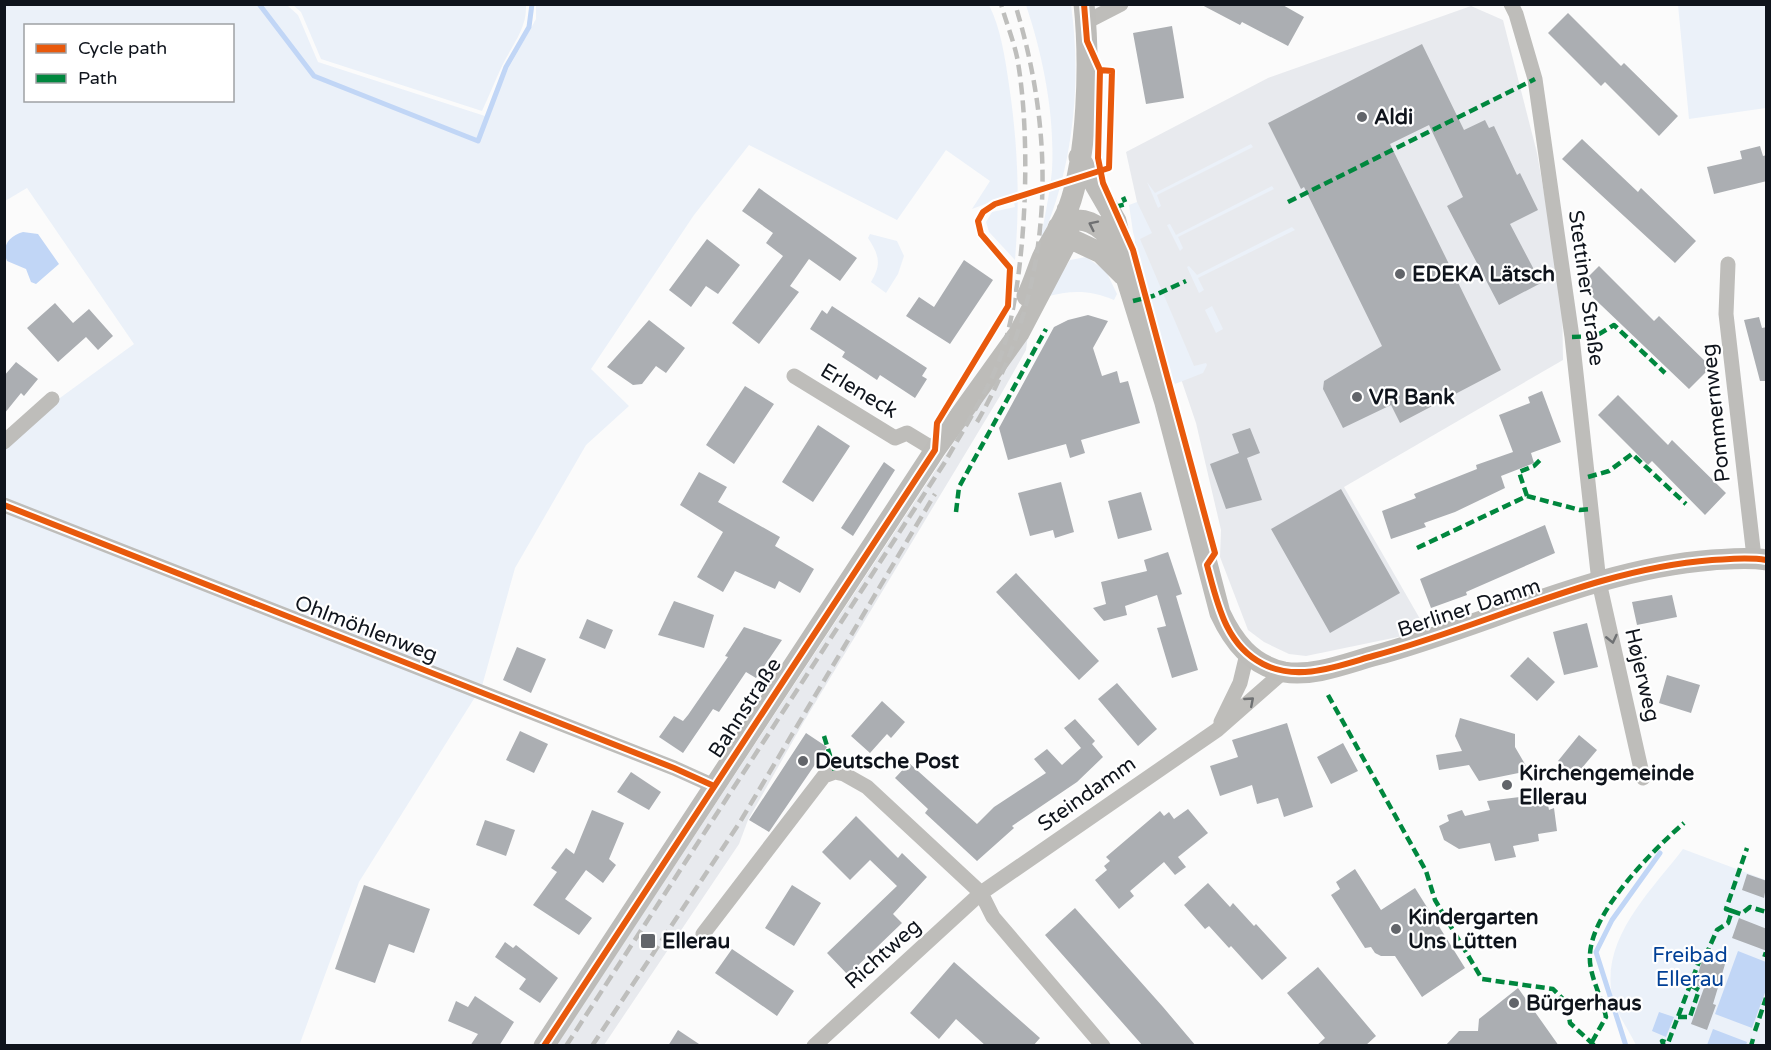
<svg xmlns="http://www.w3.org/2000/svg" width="1771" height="1050" viewBox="0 0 1771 1050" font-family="'Varela Round',sans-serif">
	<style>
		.built { fill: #e8eaee }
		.green { fill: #ebf1f9; fill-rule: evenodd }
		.water { fill: #c1d6f6 }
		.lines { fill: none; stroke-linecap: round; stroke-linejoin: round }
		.stream { stroke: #c1d6f6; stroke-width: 5 }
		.building { fill: #abaeb2 }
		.minor { stroke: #bebdba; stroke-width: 15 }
		.secondary { stroke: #bdbcb9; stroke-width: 21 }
		.rail { stroke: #bebebc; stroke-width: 4.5; stroke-dasharray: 12 6; stroke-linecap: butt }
		.quiet { stroke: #00873e; stroke-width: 4.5; stroke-dasharray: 9 4.5; stroke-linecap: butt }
		.cycleway-casing { stroke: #fff; stroke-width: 10 }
		.cycleway { stroke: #e8590c; stroke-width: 6 }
		.oneway { stroke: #6f7072 }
		.oneway2 { stroke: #6f7173 }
		.poi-dot { fill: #62656a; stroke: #fff; stroke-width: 2 }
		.labels { text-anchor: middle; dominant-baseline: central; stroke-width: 4.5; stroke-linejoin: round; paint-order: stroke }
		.poi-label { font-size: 21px; font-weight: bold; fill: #0f141c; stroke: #fff; text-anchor: start }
		.street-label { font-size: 21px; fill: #0f141c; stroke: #fff }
		.park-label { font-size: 21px; fill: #024096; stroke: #fff }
	</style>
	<rect width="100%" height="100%" fill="#fbfbfb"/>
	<!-- built -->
	<path class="built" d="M1471,6l32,14 34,133 25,143 1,64 -219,127 83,144 -121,25 -17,-2 -25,-12 -16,-12 -28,-73 1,-27 -25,-107 -61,-180 2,-41 -11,-50 142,-74z
		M1029,328l-3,22 -26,46 -197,327 -55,97 -9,24 -135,201 -48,1z"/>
	<!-- green -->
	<path class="green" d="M5,4l282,1 11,10 20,47 170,55 20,-48 28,-50v-14h453c12,24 16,53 20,80 9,60 11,115 6,175l-26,-28 -3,-10 6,-10 23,-5 -3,-13 -40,15 18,-28 -44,-31 -49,70 -148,-75 -55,70 -103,154 38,37 -43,39 -71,123 -33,118 -123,196 -60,164 -294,-1v-607l129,-94 -107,-156 -22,13zM26,26h206v74h-206z
		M293,5h233c1,24 -14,40 -24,61 -7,15 -13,30 -20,45l-161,-52 -20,-47z
		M1026,5h45c11,78 2,166 -31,238 4,-24 10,-49 12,-73 3,-55 -9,-114 -26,-165z
		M1678,5h88v103l-77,11z
		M1251,144l2,3 -96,48 4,11 -3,2 -11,-26 8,11z
		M1272,186l2,3 -96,48 5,11 -3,3 -13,-26 3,-1 6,11z
		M1137,202l15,31 -12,6 54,127 12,-3 1,2 -4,8 -28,11 -5,-9 -37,-143 -4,-27z
		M1292,227l3,3 -97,48 6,12 -5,3 -12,-26 2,-1 8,9z
		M870,234l27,7 7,15 -6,18 -12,19 -15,-11c11,-18 8,-27 -3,-44z
		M1086,257l20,14 11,23 -3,6c-24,-10 -43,-10 -68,-3l24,-37z
		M1212,306l11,23 -7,4 -11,-23z
		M1683,849l83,31v165h-130c-7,-15 -21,-33 -24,-50 -11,-57 39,-104 71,-146z"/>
	<!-- water -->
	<path class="water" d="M23,232l15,2 21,30 -23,20 -5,-2 -5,-13 -19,-8c-6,-15 2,-25 16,-29z
		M1738,951l28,11v28l-14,38 -37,-14z
		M1659,1012l15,5 -8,20 -14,-6z
		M1713,1029l34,13 -1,3h-39z"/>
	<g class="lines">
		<!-- stream -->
		<path class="stream" d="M259,4l55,72 164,65 28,-74 23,-40 3,-23
			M1626,1046l-30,-94 16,-32 48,-67"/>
	</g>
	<!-- building -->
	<path class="building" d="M1200,4h81l23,13 -16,29 -46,-24 -2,3z
		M1568,13l53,53 3,-3 54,53 -19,20 -54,-54 -4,4 -53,-53z
		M1172,26l12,72 -38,6 -13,-71z
		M1422,44l42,86 21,-10 4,8 5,-2 23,49 3,-2 18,37 -28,14 31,59 -42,22 -52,-99 16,-9 -34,-72 -39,19 111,226 -101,53 -9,-18 -48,23 -20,-39 1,-8 58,-35 -78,-159 -3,2 -33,-66z
		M1582,139l56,53 3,-4 55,53 -21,22 -113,-104z
		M1760,146l3,10 4,-1v26l-53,13 -7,-27 35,-8 -2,-8z
		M759,188l98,70 -17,23 -31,-22 -19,27 9,6 -40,52 -27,-21 51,-67 -17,-13 7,-10 -31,-22z
		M707,239l33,26 -22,29 -12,-8 -15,21 -22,-17z
		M964,260l29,20 -43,64 -44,-28 13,-19 15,10z
		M1599,266l55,55 5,-5 52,51 -22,22 -109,-104z
		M55,303l18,20 16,-14 24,27 -15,14 -12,-13 -28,25 -31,-34z
		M832,306l95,62 -5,8 5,3 -12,19 -35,-23 -3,5 -18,-12 -17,-11 3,-5 -35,-23 12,-19 5,4z
		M1088,315l20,6 -15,27 9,28 15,-5 3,12 8,-2 12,42 -59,17 4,13 -15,5 -4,-14 -58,16 -9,-32 55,-101 14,-7z
		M1759,317l3,11 5,-1v54h-7l-16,-61z
		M649,320l36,28 -19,25 -10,-7 -14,18 -9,1 -26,-18z
		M16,362l22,17 -14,17 -3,-3 -17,21v-38z
		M745,386l29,18 -40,60 -28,-19z
		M1542,391l19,51 -30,11 3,10 -33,13 4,12 -50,24 -31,11 2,4 -35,12 -9,-28 34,-13 -2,-4 63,-25 -1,-4 37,-13 -14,-37 31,-12 -2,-6z
		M1618,395l50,50 4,-5 54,53 -21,22 -53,-54 -4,4 -50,-50z
		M818,425l32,21 -37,56 -31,-20z
		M1250,428l10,25 -13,5 15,42 -36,9 -16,-45 29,-11 -7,-19z
		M884,462l11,8 -42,66 -12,-8z
		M699,472l28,15 -9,15 62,35 -5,9 39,23 -14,24 -21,-12 -4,8 -40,-18 -12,21 -26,-15 26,-45 -43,-27z
		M1061,482l13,50 -19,6 -2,-8 -23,6 -12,-43z
		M1341,489l59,104 -70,40 -59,-104z
		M1141,492l11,38 -34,9 -10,-38z
		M1545,525l10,28 -89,39 1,3 -36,13 -11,-29z
		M1168,552l14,42 -6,2 22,74 -26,8 -15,-50 9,-2 -9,-31 -32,11 2,9 -23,6 -11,-13 13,-4 -5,-22 46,-11 -3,-11z
		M1016,573l83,88 -20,19 -83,-88z
		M1672,595l5,22 -40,8 -5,-23z
		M674,601l40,14 -10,33 -46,-13z
		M587,619l26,11 -8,19 -26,-11z
		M1587,623l11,44 -34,8 -11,-43z
		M744,627l38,13 -26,38 -10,-6 -27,40 -6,-3 -30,44 -24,-16 15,-21 9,5 5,-6 40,-58 -3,-1z
		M517,647l29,12 -15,34 -28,-13z
		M1528,657l27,25 -18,19 -27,-25z
		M1667,675l33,10 -9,28 -32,-10z
		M1117,683l40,46 -19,17 -40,-47z
		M882,701l23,21 -14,16 -4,-4 -17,19 -19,-17z
		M1460,718l55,16v13l14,24 -50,10 -10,-16 -30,5 -3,-15 26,-4 -7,-15z
		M1075,719l20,22 -3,3 11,13 -26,25 -65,44 2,2 -37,33 -52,-48 3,-4 -33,-31 14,-15 68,61 17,-17 52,-34 -12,-14 13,-10 15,16 19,-17 -17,-20z
		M1287,723l26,84 -29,10 -6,-19 -21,6 -5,-19 -32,11 -10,-30 28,-9 -6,-17z
		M520,731l28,13 -14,29 -28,-13z
		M806,733l21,14 -58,85 -20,-12z
		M1579,735l18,15 -21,25 -18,-14z
		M1343,743l15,28 -27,13 -14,-27z
		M631,772l30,20 -12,18 -32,-18z
		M1546,794l3,16 5,-2 3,23 -19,3 1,7 -26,5 3,11 -21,4 -5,-18 -31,6 -15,-9 -5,-14 10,-5 -2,-6 15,-5 3,6 25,-6 -3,-9z
		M1188,809l20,24 -30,24 8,10 -11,8 -11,-13 -34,29 4,5 -15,13 -24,-29 12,-10 -3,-4 6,-5 -4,-4 54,-46 4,5 5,-4 5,7z
		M592,810l32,13 -15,36 7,6 -13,18 -17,-13 -21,29 27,19 -13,17 -46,-30 24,-33 -6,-4 15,-20 8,6z
		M856,816l42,42 4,-5 25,24 -34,37 9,9 -54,52 -21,-22 70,-67 -27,-26 -20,20 -28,-28z
		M485,820l30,10 -9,26 -30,-11z
		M1355,869l26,41 34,-22 50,80 -43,29 -27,-41h-14l-6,-3 -4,-6 -6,1 -34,-53 9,-6 -4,-7z
		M1747,874l20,7 -3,17 -22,-8z
		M1208,883l22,24 3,-4 21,23 2,-2 31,34 -25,22 -31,-34 -2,2 -20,-22 -4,3 -21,-24z
		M364,885l66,24 -16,44 -25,-9 -14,39 -40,-14z
		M792,885l29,18 -27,43 -29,-18z
		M1075,908l88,99 33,39h-53l-98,-111z
		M1739,918l28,11v22l-35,-13z
		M505,942l8,6 3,-3 42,33 -18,25 -21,-14 7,-10 -31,-22z
		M732,949l62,42 -17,25 -62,-43z
		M1715,957l11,4 -13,43 3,1 -9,25 -16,-6 13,-36 -9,-3 7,-25 11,3z
		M954,962l86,76 -7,8h-47l-30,-27 -17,20 -29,-26z
		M1318,967l58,69 -11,10h-49l9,-8 -38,-45z
		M1518,988l41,58h-114l14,-15h19l1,-12z
		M475,996l39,26 -15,24h-29l8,-12 -30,-13 8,-20 12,6z
		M678,1030l24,16h-34z"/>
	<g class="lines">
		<!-- minor -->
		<path class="minor" d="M1511,4l5,10 19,65 37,258 27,245 44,196
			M1086,22l35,-18
			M1728,264l-2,50 28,243
			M794,376l101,62 12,-5 28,17
			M4,442l48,-43
			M4,505l670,263 40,18
			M1221,722l19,-39 7,-29
			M703,934l121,-158 11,-4 9,2 23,13 114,106 12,24 110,129
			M814,1046l167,-153 236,-163 66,-58"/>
		<!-- secondary -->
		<path class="secondary" d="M1079,157l37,64 7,29
			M1058,227c23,-16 43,-2 58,18l49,158 55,210c13,28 31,52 64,59 28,5 61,-8 89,-16 112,-30 222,-87 339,-96 19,-1 36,-3 54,0
			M1069,238l32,15 22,22
			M1027,296c6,-12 10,-26 15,-38 8,-17 19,-32 26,-49 20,-53 22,-148 16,-205
			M544,1046l391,-596 84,-117 50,-95 -2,-28"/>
		<!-- rail -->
		<path class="rail" d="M977,422c76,-131 82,-275 38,-418
			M566,1046l379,-584c18,-32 40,-66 54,-101 28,-75 33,-224 18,-304 -4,-18 -11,-35 -16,-53
			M592,1046l148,-224 195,-328"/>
		<!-- quiet -->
		<path class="quiet" d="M1288,202l247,-123
			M1115,207l11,-3 -3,-7
			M1133,301l20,-5 33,-15
			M1572,337l24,-1 18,-11 51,48
			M1588,477l21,-6 23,-17 54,50
			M1527,496l-8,-24 15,-6 7,-7
			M956,512l3,-25 87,-158
			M1417,548l110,-52 53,14 11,-1
			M1328,695l98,176 9,29 47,79 71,10 14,14 3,20 25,23
			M824,736l11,36
			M1732,911l-6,-2 21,-61
			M1763,954l3,1
			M1678,1017h12l9,-27 -9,-5
			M1755,1031l11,-33
			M1592,1042l14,-25c-4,-20 -18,-43 -16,-63 2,-43 63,-104 94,-131
			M1664,1046l-2,-5 6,2 32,-84 5,-2 12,-27 11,-7 4,-12 9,3 9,-7 16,5
			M1751,1046l2,-7"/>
		<defs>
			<path id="cycleway" d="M1084,4l3,37 13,29 -2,88 5,25 30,67 82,303 -8,12c10,37 18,80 56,99 35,18 75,2 110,-8 113,-30 222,-87 339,-96 19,-1 36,-3 54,0
				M4,505l670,263 40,18
				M544,1046l391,-596 2,-27 71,-117 2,-38 -29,-34 -3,-13 5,-9 12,-8 114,-36 3,-97 -12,-1"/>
		</defs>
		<!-- cycleway casing -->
		<use href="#cycleway" class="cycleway-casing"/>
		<!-- cycleway -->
		<use href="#cycleway" class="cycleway"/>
	</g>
	<!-- one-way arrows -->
	<defs><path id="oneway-chevron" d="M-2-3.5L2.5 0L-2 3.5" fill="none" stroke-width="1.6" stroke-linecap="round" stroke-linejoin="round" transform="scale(1.5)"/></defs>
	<use class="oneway" href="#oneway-chevron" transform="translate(1093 225) rotate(-154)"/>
	<g class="oneway2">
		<use href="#oneway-chevron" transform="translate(1612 639) rotate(77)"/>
		<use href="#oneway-chevron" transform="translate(1250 701) rotate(-41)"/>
	</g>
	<!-- markers -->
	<g class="poi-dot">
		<circle cx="1362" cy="117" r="6"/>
		<circle cx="1400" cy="274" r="6"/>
		<circle cx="1357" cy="397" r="6"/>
		<circle cx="803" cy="761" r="6"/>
		<circle cx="1507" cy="785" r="6"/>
		<circle cx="1396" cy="929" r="6"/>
		<rect x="640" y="933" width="16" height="16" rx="3"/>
		<circle cx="1514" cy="1003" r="6"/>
	</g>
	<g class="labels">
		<!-- poi labels -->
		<g class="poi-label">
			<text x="1374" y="117">Aldi</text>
			<text x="1412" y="274">EDEKA Lätsch</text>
			<text x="1369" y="397">VR Bank</text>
			<text x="815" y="761">Deutsche Post</text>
			<text x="1519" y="773">Kirchengemeinde<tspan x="1519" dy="24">Ellerau</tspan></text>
			<text x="1408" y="917">Kindergarten<tspan x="1408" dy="24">Uns Lütten</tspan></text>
			<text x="662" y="941">Ellerau</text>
			<text x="1526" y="1003">Bürgerhaus</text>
		</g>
		<!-- street labels -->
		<g class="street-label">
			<text transform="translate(1586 288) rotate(82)">Stettiner Straße</text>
			<text transform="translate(859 391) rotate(31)">Erleneck</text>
			<text transform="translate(1716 413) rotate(-96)">Pommernweg</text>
			<text transform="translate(1469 608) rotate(-18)">Berliner Damm</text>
			<text transform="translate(366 629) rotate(21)">Ohlmöhlenweg</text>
			<text transform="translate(1642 675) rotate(77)">Højerweg</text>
			<text transform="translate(745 708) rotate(-57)">Bahnstraße</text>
			<text transform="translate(1087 794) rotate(-35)">Steindamm</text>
			<text transform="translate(883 954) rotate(-42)">Richtweg</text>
		</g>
		<!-- park labels -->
		<g class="park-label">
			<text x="1690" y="955">Freibad<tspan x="1690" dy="24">Ellerau</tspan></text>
		</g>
	</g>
	<!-- border -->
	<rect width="1771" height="1050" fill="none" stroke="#0f141c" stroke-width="12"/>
	<!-- legend -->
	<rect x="24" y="24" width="210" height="78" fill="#ffffff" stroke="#9fa1a4" stroke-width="1.5"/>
	<rect x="36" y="44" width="30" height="9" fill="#e8590c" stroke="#9fa1a4" stroke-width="1.5"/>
	<text x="78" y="54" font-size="18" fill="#0f141c">Cycle path</text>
	<rect x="36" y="74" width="30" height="9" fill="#00873e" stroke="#9fa1a4" stroke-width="1.5"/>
	<text x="78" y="84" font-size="18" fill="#0f141c">Path</text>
</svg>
